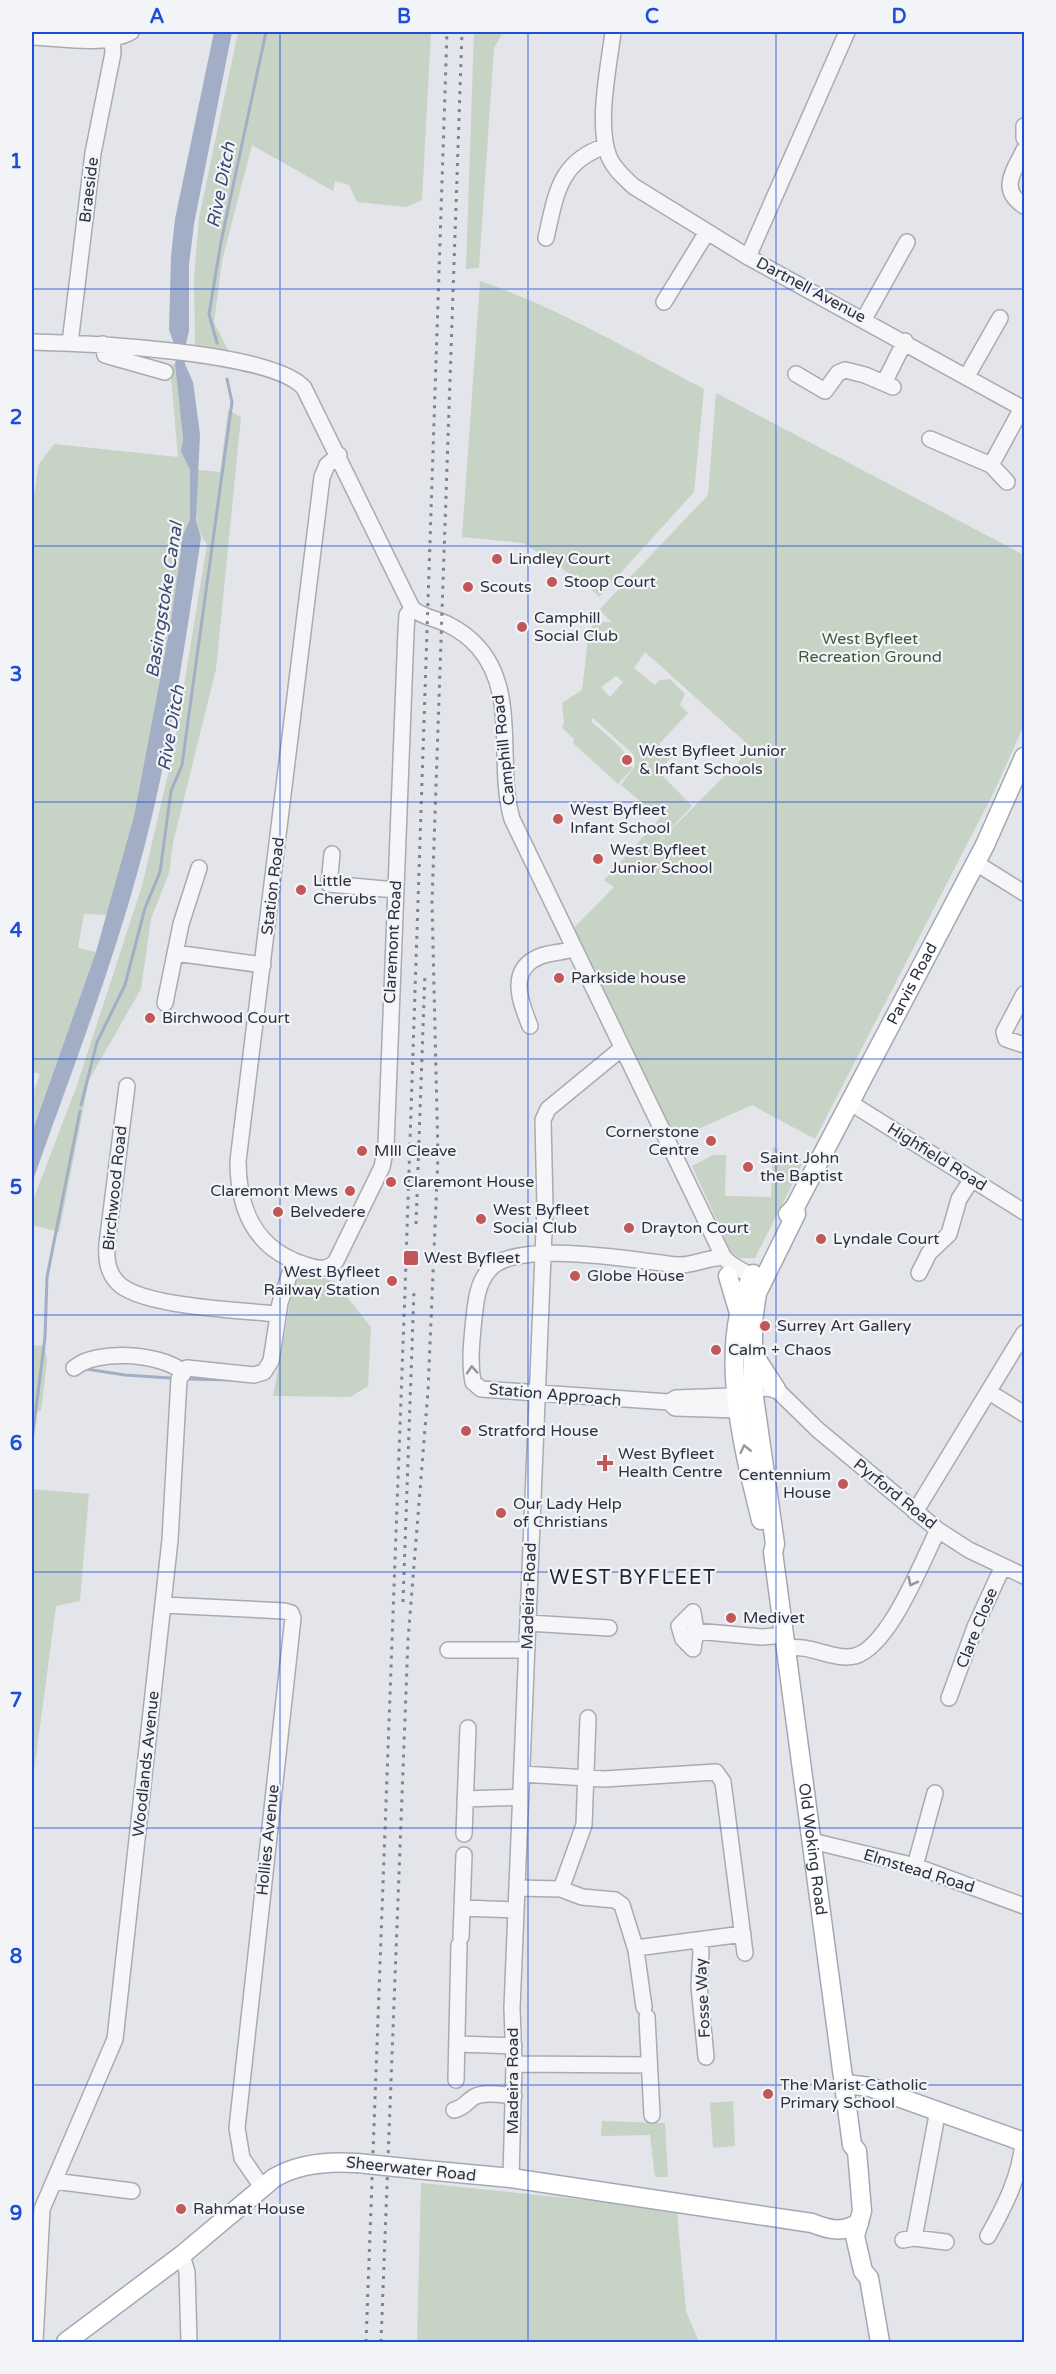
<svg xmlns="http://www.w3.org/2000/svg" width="1056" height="2374" viewBox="0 0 1056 2374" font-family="'Varela Round',sans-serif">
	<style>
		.green { fill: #c7d3c5; fill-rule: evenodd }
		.water { fill: #a2aec6 }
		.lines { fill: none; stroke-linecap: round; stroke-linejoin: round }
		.stream { stroke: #a2aec6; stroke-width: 3 }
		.minor-casing { stroke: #a9abb4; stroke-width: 18 }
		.major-casing { stroke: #a4a8b4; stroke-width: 21 }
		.minor { stroke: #f6f6f9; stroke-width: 15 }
		.major { stroke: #fff; stroke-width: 18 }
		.rail { stroke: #7e8392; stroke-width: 3; stroke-dasharray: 3 6; stroke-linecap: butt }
		.major-bridge-casing { stroke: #a4a8b4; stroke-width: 21; stroke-linecap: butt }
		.major-bridge { stroke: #fff; stroke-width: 18 }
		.oneway { stroke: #92949d }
		.oneway2 { stroke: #9698a0 }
		.grid { fill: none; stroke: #1d4ed8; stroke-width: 1.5; stroke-opacity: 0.55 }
		.poi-dot { fill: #c15756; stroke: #f3f4f7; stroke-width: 2 }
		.labels { text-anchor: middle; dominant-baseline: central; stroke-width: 4.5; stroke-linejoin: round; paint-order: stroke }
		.street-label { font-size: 16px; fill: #2d3141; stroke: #f3f4f7 }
		.poi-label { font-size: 16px; fill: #2d3141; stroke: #f3f4f7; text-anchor: start }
		.park-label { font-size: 16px; fill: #3c5b3b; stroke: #f3f4f7 }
		.water-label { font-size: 18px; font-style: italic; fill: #3b4a70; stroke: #f3f4f7 }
		.quarter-label { font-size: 20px; letter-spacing: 1.5px; fill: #1f2232; stroke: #f3f4f7 }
		.neatline { fill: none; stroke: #1d4ed8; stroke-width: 2 }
		.grid-label { font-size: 20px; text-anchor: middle; font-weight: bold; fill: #1d4ed8 }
	</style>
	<rect width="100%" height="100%" fill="#e3e5ea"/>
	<!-- green -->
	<path class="green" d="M238,32h193l-9,168 -16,7 -49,-5 -8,-17 -14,-4 -2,10 -81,-46 -30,116 -8,61 13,26 10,10 -42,-9 -1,-71 5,-60z
		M474,32h29l-9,16 -15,220 -13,1z
		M480,281c78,26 152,71 224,108l-10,103 -95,105 -8,-9 -68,-45 -61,-6z
		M175,364l8,74 -2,14 9,18v49l-7,16 -12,86 -37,195 -27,99 -23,-1 -6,34 18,4 -62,173c-9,-16 1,-36 6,-51l-8,-2v-566l7,-42 15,-20 124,13 -8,-92z
		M716,393l308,162v170l-30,67 -179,347 -63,-34 -76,34 -104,-209 42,-43 -10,-7 56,-62 -39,-33 14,-19 -1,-11 -41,-37 -2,3c14,14 38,28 41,48l-14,15 -43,-39 -2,-3 1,-3 -12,-11 2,-6 -2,-19 20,-13 7,-60 7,-8h16l-13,-12 109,-115zM645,652l107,96 -105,106 45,-48 -34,-35 14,-14 -13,-13 29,-31 -8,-8 5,-11 -15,-15 -10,1 -5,5 -21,-17zM616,676l7,6 -13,15 -9,-10z
		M228,410l13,7 -25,252 -43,174 -4,30 -18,46 -10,70 -52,91 -30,152 -27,-7v-22l44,-115 66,-202 31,-133 34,-209c-16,-17 -10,-51 -10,-74l23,2z
		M773,1147l31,14 -49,97h-16l-8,-6 -39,-86 21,-11h13l-1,41 46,1z
		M299,1271l36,11 36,45 -3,59 -18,11 -77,-1 18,-98z
		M32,1345l13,1 2,16 -6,49 -9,1z
		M32,1489l57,5 -9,107 -24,5 -24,180z
		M733,2101l2,45 -22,2 -3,-45z
		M602,2121l63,2 3,54h-13l-5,-42 -49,1z
		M421,2183l186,19 70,11 9,98 13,31h-282z"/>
	<!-- water -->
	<path class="water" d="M214,32h18l-38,192 -5,41v66l-5,21 1,12 8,18 7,52 -4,86 5,18c-17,113 -33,226 -64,336 -29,105 -69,207 -105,309v-51l64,-180 38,-136 37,-195 12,-86 7,-16v-49l-9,-18 2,-14 -8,-74 2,-12 -8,-22 2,-74 4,-37z"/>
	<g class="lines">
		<!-- stream -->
		<path class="stream" d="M217,343l-8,-29 12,-72 45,-210
			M81,1105l16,-63 28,-57 20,-77 15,-36 11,-81 11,-26 50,-363 -5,-23
			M86,1369l39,6 45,3
			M187,1379l44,1
			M32,1441l13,-104 2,-60 33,-166"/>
		<defs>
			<path id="minor" d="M613,32c-4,34 -17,92 -4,125 5,12 15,20 24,29l115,71 276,152
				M32,37c30,1 72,10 99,-5
				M1024,126v12
				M1024,150c-11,23 -25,39 0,56
				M546,238c10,-44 13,-77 60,-92
				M748,257l99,-225
				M664,302l43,-70
				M864,319l43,-77
				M32,342c52,1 240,9 272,46l108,220c11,10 24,10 37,17 10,5 21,13 29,22 41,46 18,117 34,172l211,437c7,11 26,17 37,25
				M70,343l23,-190 20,-100 -1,-14
				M103,344l2,11 60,17
				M796,374l29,17 13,-18 7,-3 20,5 28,12
				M967,376l33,-58
				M884,383l21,-42
				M930,439l61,26 16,17
				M339,455l-12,10 -5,12 -84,684c0,50 18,89 68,104 12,4 22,6 30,-4l46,-94 4,-21 20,-515 1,-16 5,-7
				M991,465l31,-57
				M332,854l-3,30 67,6
				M976,863l48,30
				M175,953l88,12
				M1024,994l-20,38 2,7 18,6
				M165,1003l16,-79 18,-56
				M530,1026c-10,-25 -23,-57 11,-70 11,-4 22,-3 33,-8
				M127,1086l-20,158c-1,14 0,28 11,39 23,24 124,27 159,31
				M849,1102l175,110
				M717,1258c-13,1 -27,8 -40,7 -40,-4 -162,-27 -188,5 -12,14 -13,31 -15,48 -2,20 -5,43 -1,64l8,7 188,13 7,-4 55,-2 28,-8 17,1 42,41 120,100 31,20 55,26
				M919,1273l10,-20 20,-19 10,-35 13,-20
				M74,1368c23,-19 84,-15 108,3
				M989,1392l35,22
				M669,1402l6,6 64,2 10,-4
				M915,1512l109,-179
				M164,1605l120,6 7,2 2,5 -56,510 5,30 20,29
				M528,1623l81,5
				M696,1631l-3,-19 -14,14 4,13 10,10 3,-18 65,6 24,-2
				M787,1648c24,-4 46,13 68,8 35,-10 67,-95 83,-126
				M448,1650h79
				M949,1698l26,-71 28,-61
				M522,1774l82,5 112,-7 7,10 22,171
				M465,1799l56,-2
				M464,1834l4,-106
				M812,1841l103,25 109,40
				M915,1866l20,-73
				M517,1888l44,1 21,8 33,3 7,5 14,45 8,57
				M561,1889l23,-64 4,-107
				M462,1908l54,2
				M461,1937l3,-82
				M699,1940l2,12 -2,34 7,71
				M636,1948l107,-14
				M647,2017l5,98
				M457,2044l57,2
				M514,2064l135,1
				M456,2080l3,-135
				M454,2110c10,-2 12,-8 20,-13 11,-6 28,-2 40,-1
				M511,2178l3,-114 -2,-56 33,-801 -2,-87 5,-11 73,-60
				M54,2181l78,10
				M988,2236c17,-30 32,-60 35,-94
				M914,2238l24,-128
				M903,2240l11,-2 32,4
				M182,2255l5,17 2,70
				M35,2342l7,-133 73,-170 55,-499 9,-161 8,-11 67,7 10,-3 7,-11 9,-58 14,-42"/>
			<g id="major">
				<path id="s1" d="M795,1207l1,7 -39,79 -4,28v69l22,154 -2,8 79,593 5,6 5,60 -7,25 8,35 6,7 11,64"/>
				<path id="s2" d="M788,1214l7,-7 190,-362 39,-88"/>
				<path d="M753,1274c-37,71 -10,173 8,246"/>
				<path d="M728,1276l11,37"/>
				<path d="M752,1352l24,37"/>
				<path d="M846,2084l24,3 154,55"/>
				<path d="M415,2169l96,9 301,45c17,7 31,10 47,0"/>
				<path d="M66,2342l116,-87 92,-77c25,-15 54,-17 83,-15"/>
			</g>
		</defs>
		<!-- minor casing -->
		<use href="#minor" class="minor-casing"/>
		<!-- major casing -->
		<use href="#major" class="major-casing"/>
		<!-- minor -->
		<use href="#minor" class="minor"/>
		<!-- major -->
		<use href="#major" class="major"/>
		<!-- rail -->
		<path class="rail" d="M416,1224l9,-252
			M403,1602l11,-312
			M366,2342l39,-1051 42,-1259
			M381,2342l27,-702 20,-249 10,-235 -6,-254 30,-870"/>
		<defs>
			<path id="major-bridge" d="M357,2163l58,6"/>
		</defs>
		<!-- major-bridge casing -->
		<use href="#major-bridge" class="major-bridge-casing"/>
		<!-- major-bridge -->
		<use href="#major-bridge" class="major-bridge"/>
	</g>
	<!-- one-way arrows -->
	<defs><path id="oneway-chevron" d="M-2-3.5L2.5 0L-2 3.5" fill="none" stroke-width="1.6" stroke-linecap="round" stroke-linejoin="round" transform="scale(1.5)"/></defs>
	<g class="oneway">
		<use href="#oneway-chevron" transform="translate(472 1370) rotate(-94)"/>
		<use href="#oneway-chevron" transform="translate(912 1582) rotate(117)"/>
	</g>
	<use class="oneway2" href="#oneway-chevron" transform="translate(745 1449) rotate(-103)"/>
	<!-- grid -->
	<path class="grid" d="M280,32v2310M528,32v2310M776,32v2310M32,289h992M32,546h992M32,802h992M32,1059h992M32,1315h992M32,1572h992M32,1828h992M32,2085h992"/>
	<!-- markers -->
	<g class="poi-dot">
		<circle cx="497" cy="559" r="6"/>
		<circle cx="552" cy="582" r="6"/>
		<circle cx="468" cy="587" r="6"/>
		<circle cx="522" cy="627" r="6"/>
		<circle cx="627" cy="760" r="6"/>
		<circle cx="558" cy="819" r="6"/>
		<circle cx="598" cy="859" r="6"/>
		<circle cx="301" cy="890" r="6"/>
		<circle cx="559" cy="978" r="6"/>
		<circle cx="150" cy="1018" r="6"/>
		<circle cx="711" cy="1141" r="6"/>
		<circle cx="362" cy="1151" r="6"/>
		<circle cx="748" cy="1167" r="6"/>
		<circle cx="391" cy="1182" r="6"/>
		<circle cx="350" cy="1191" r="6"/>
		<circle cx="278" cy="1212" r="6"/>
		<circle cx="481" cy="1219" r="6"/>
		<circle cx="629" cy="1228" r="6"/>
		<circle cx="821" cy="1239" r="6"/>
		<rect x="403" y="1250" width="16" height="16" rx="3"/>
		<circle cx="575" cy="1276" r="6"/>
		<circle cx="392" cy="1281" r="6"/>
		<circle cx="765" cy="1326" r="6"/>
		<circle cx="716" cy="1350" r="6"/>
		<circle cx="466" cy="1431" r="6"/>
		<path d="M602 1454h6v6h6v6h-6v6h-6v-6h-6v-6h6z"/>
		<circle cx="843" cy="1484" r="6"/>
		<circle cx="501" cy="1513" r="6"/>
		<circle cx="731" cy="1618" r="6"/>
		<circle cx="768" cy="2094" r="6"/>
		<circle cx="181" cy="2209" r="6"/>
	</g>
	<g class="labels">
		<!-- street labels -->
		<g class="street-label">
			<text transform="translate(89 190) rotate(-83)">Braeside</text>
			<text transform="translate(811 290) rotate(28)">Dartnell Avenue</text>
			<text transform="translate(504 750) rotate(-96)">Camphill Road</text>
			<text transform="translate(273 886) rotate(-83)">Station Road</text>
			<text transform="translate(393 942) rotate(-87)">Claremont Road</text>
			<text stroke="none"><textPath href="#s2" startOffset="262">Parvis Road</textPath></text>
			<text transform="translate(937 1157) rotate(32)">Highfield Road</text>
			<text transform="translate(115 1188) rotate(-84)">Birchwood Road</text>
			<text transform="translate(555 1395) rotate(5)">Station Approach</text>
			<text transform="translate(895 1494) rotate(39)">Pyrford Road</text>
			<text transform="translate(529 1596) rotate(-88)">Madeira Road</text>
			<text transform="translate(977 1628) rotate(-68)">Clare Close</text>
			<text transform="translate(146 1764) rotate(-84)">Woodlands Avenue</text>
			<text transform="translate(268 1840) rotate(-84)">Hollies Avenue</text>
			<text stroke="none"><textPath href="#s1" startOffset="656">Old Woking Road</textPath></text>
			<text transform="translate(919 1871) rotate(17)">Elmstead Road</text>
			<text transform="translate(703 1998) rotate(-93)">Fosse Way</text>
			<text transform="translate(513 2081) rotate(-90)">Madeira Road</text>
			<text transform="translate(411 2169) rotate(6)">Sheerwater Road</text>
		</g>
		<!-- poi labels -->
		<g class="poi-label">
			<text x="509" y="559">Lindley Court</text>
			<text x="564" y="582">Stoop Court</text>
			<text x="480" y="587">Scouts</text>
			<text x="534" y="618">Camphill<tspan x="534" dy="18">Social Club</tspan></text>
			<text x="639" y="751">West Byfleet Junior<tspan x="639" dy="18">&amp; Infant Schools</tspan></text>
			<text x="570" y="810">West Byfleet<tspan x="570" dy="18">Infant School</tspan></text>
			<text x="610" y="850">West Byfleet<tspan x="610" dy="18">Junior School</tspan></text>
			<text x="313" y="881">Little<tspan x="313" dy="18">Cherubs</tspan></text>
			<text x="571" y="978">Parkside house</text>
			<text x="162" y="1018">Birchwood Court</text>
			<text x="699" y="1132" text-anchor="end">Cornerstone<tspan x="699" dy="18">Centre</tspan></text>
			<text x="374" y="1151">MIll Cleave</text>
			<text x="760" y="1158">Saint John<tspan x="760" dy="18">the Baptist</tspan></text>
			<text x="403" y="1182">Claremont House</text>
			<text x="338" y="1191" text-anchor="end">Claremont Mews</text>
			<text x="493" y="1210">West Byfleet<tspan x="493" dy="18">Social Club</tspan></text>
			<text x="290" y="1212">Belvedere</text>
			<text x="641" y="1228">Drayton Court</text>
			<text x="833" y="1239">Lyndale Court</text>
			<text x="424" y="1258">West Byfleet</text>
			<text x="380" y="1272" text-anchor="end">West Byfleet<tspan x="380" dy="18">Railway Station</tspan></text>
			<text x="587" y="1276">Globe House</text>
			<text x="777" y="1326">Surrey Art Gallery</text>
			<text x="728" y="1350">Calm + Chaos</text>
			<text x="478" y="1431">Stratford House</text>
			<text x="618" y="1454">West Byfleet<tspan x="618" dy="18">Health Centre</tspan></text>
			<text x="831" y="1475" text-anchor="end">Centennium<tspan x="831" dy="18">House</tspan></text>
			<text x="513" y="1504">Our Lady Help<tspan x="513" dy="18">of Christians</tspan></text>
			<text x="743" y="1618">Medivet</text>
			<text x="780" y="2085">The Marist Catholic<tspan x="780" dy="18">Primary School</tspan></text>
			<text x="193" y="2209">Rahmat House</text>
		</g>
		<!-- park labels -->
		<g class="park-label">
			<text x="870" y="639">West Byfleet<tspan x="870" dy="18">Recreation Ground</tspan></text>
		</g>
		<!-- water labels -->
		<g class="water-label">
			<text transform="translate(221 185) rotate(-79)">Rive Ditch</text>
			<text transform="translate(164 600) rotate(-81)">Basingstoke Canal</text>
			<text transform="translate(171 728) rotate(-80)">Rive Ditch</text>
		</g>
		<!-- quarter labels -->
		<g class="quarter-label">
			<text x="633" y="1578">WEST BYFLEET</text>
		</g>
	</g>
	<!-- border -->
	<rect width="1056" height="2374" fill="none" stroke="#f3f4f7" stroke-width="66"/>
	<rect x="33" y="33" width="990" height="2308" class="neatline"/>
	<g class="grid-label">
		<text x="157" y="23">A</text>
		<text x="404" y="23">B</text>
		<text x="652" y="23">C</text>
		<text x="899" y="23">D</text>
		<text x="16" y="168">1</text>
		<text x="16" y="424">2</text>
		<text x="16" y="681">3</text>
		<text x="16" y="937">4</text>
		<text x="16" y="1194">5</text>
		<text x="16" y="1450">6</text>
		<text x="16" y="1707">7</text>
		<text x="16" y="1963">8</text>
		<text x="16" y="2220">9</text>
	</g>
</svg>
